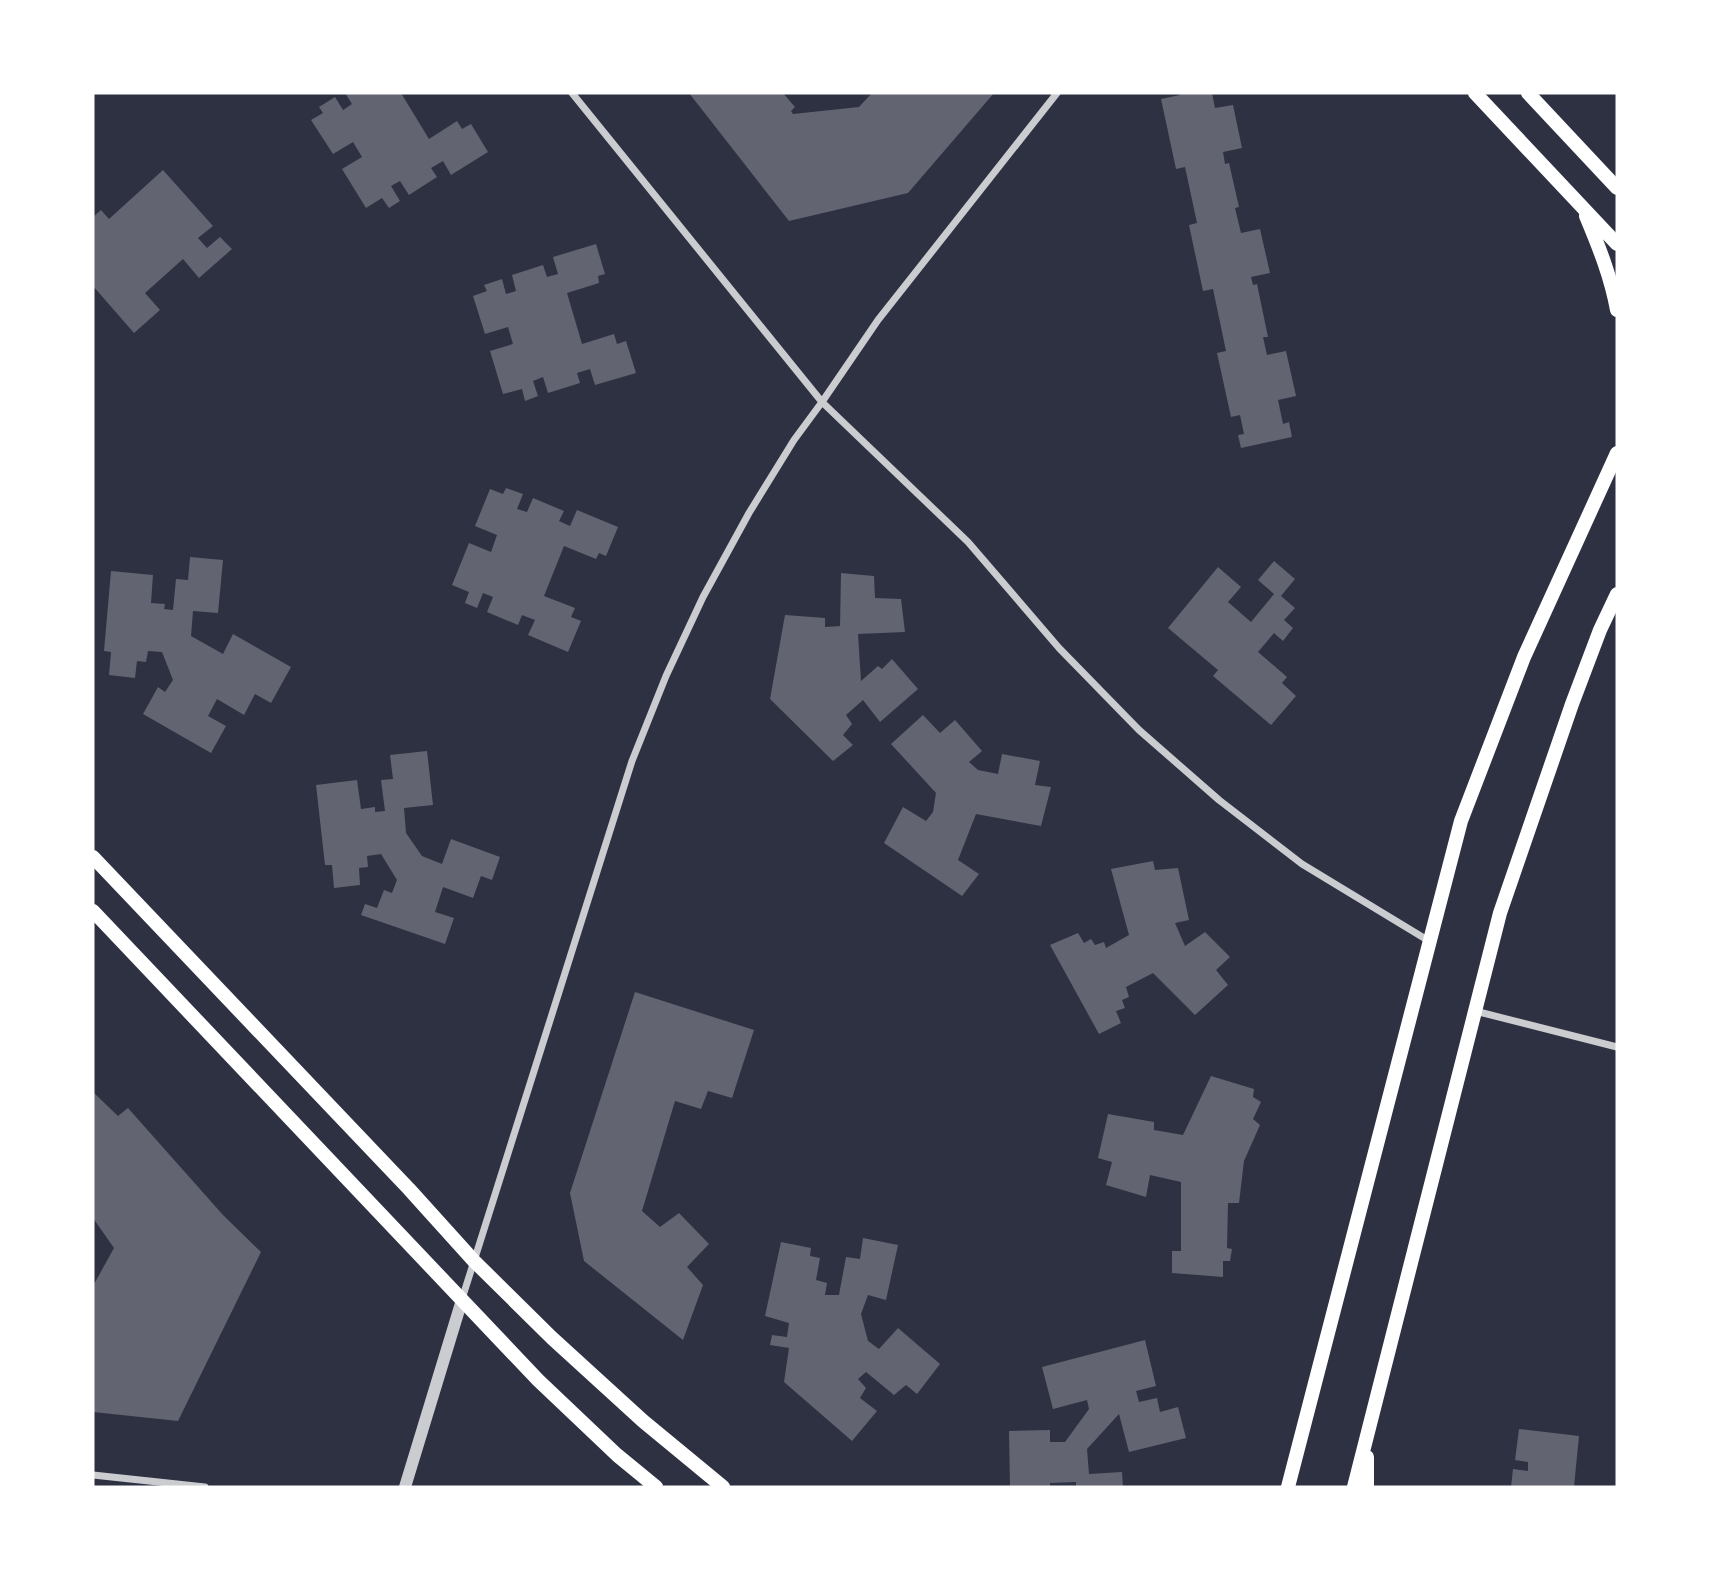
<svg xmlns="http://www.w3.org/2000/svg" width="1710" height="1580" viewBox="0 0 1710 1580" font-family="'Titillium Web',sans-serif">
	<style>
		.building { fill: #626471 }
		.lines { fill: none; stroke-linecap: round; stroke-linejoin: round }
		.minor { stroke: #caccd0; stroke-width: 7 }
		.tertiary { stroke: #caccd0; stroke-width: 12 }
		.secondary { stroke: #fff; stroke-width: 14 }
	</style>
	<rect width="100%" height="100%" fill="#2d3142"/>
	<!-- building -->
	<path class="building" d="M345,93h56l28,46 28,-18 5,8 9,-5 17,28 -37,23 -8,-14 -12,7 6,9 -28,18 -9,-14 -9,5 9,15 -11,7 -7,-10 -16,10 -24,-39 20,-12 -9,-15 -20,12 -22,-34 12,-7 -4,-6 16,-10 8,13 9,-6z
		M689,93h94l12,14 -4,4 2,3 66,-7 13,-14h122l-86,100 -119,28z
		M1179,93h33l3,15 18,-3 9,43 -19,4 2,12 4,-1 10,44 -4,1 6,25 19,-4 10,44 -19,4 2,8 4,-1 11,53h-5l4,18 19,-4 10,45 -18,4 5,24 6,-2 3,15 -51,11 -3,-13 6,-1 -4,-19 -9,2 -14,-64 9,-2 -13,-62 -10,2 -14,-66 8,-2 -12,-56 -9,2 -15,-70 19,-4z
		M163,170l50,56 -15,12 9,10 13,-11 12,12 -33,29 -16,-19 -38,34 15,17 -26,23 -41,-47v-69l8,-7 8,9z
		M596,244l9,30 -7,2 1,7 -32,10 15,51 32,-10 3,10 9,-3 10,32 -41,12 -5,-16 -13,4 3,10 -32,10 -5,-16 -10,4 5,15 -13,5 -3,-12 -19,5 -13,-43 23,-7 -5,-17 -23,7 -12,-38 14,-5 -3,-6 18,-6 4,15 10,-3 -4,-16 31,-10 4,12 11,-3 -5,-17z
		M506,488l17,6 -6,15 10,3 6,-14 31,13 -5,10 11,5 7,-16 41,17 -12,29 -7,-3 -3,6 -32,-13 -20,50 31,12 -4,9 10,4 -13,31 -40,-17 7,-15 -13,-5 -4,10 -31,-13 6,-15 -10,-4 -6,15 -12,-5 4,-11 -17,-7 17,-42 22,9 6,-17 -22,-9 15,-37 13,5z
		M190,557l33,3 -5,53 -25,-2 -2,25 32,18 10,-20 58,33 -20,36 -16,-9 -11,21 -27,-16 -9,17 18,10 -15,27 -68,-39 15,-27 7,5 8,-12 -11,-28 -14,-1 -2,11 -9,-1 -2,17 -26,-3 2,-23 -7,-1 7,-80 42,4 -2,28 14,1 -1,5 9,1 3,-31 12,1z
		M1274,561l21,18 -14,17 14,12 -11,12 9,8 -10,13 -9,-8 -16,19 29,25 -5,6 14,13 -25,29 -58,-49 5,-6 -50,-42 50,-61 23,20 -13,15 23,20 23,-28 -16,-14z
		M841,573l33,3 1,22 26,1 4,33 -47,2 3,47 17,-15 4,3 10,-10 26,30 -38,33 -17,-22 -17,15 6,9 -9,11 10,10 -20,16 -63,-62 15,-84 40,3v9l15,-1z
		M923,715l17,18 15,-13 27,31 -13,11 9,8 20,4 4,-20 38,7 -5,24 16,2 -10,39 -65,-12 -18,46 21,14 -17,22 -78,-53 19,-36 23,14 7,-9 3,-19 -45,-49z
		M427,751l6,54 -29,3 2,25 16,23 20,8 9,-25 49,18 -8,23 -11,-4 -8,22 -30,-11 -8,25 19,6 -9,26 -84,-29 4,-11 12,4 7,-18 8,3 5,-13 -16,-26 -14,2 1,11 -9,1 1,17 -26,3 -2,-23h-7l-9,-80 41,-5 4,29 14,-2v5l10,-1 -4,-31 12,-1 -3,-24z
		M1153,861l2,9 23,-2 11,52 -14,3 10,23 20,-14 25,25 -14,13 12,15 -33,30 -42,-42 -27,14 3,10 -7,3 3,8 -9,3 5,12 -22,11 -49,-89 28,-12 6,10 7,-4 4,6 9,-3 2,6 23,-13 -18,-66z
		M635,992l119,38 -22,68 -24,-7 -7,18 -26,-8 -33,110 18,16 19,-14 30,31 -22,23 16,18 -20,55 -99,-79 -14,-68z
		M1211,1076l43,13 -1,8 8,5 -8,17 7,6 -16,36 -5,42h-11l-1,45 5,1 -2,12h-7v16l-51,-4v-22h9v-69l-31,-7 -4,22 -40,-12 6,-23 -14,-4 10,-44 46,8v8l29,5z
		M93,1092l25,24 10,-8 95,107 38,37 -83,169 -85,-9v-126l21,-38 -21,-30z
		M863,1238l35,7 -12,55 -18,-5 -7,19 7,27 11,8 19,-21 42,36 -23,30 -11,-9 -12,10 -28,-23 -8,7 8,9 -6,10 17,13 -25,30 -68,-59 5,-34 -19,-3 2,-10 15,2 2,-14 -24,-7 16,-74 30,6 -1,8 10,2 -4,22 11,3 -2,12h14l7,-38 14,2z
		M1145,1340l11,46 -20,5 3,11 18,-4 3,14 18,-5 8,31 -57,14 -10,-38 -32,35 2,25 33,-2 1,15h-47v-5l-26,1v4h-40l-1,-56 41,-1v12h15l24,-33 -2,-9 -34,9 -11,-42z
		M1519,1429l60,7 -5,51h-63l2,-18 15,2v-9l-13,-2z"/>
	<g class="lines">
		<!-- minor -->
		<path class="minor" d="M572,93l250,309 146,140 91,106 80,82 80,70 83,64 127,77
			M1475,1011l142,36
			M462,1299l170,-538 34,-85 37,-79 46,-84 45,-73 28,-38 56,-82 179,-227
			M93,1475l112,12"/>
		<!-- tertiary -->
		<path class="tertiary" d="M405,1487l57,-187"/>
		<!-- secondary -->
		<path class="secondary" d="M1475,93l142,151
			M1528,93l89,95
			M1586,216c13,31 25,61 31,94
			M93,857l316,332 65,72 78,77 91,83 80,66
			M93,911l445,469 79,75 39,32
			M1367,1457v30
			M1288,1487l173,-666 63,-164 93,-204
			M1354,1487l146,-574 72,-209 28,-74 17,-36"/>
	</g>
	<!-- border -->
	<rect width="1710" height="1580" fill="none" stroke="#ffffff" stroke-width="189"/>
</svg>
